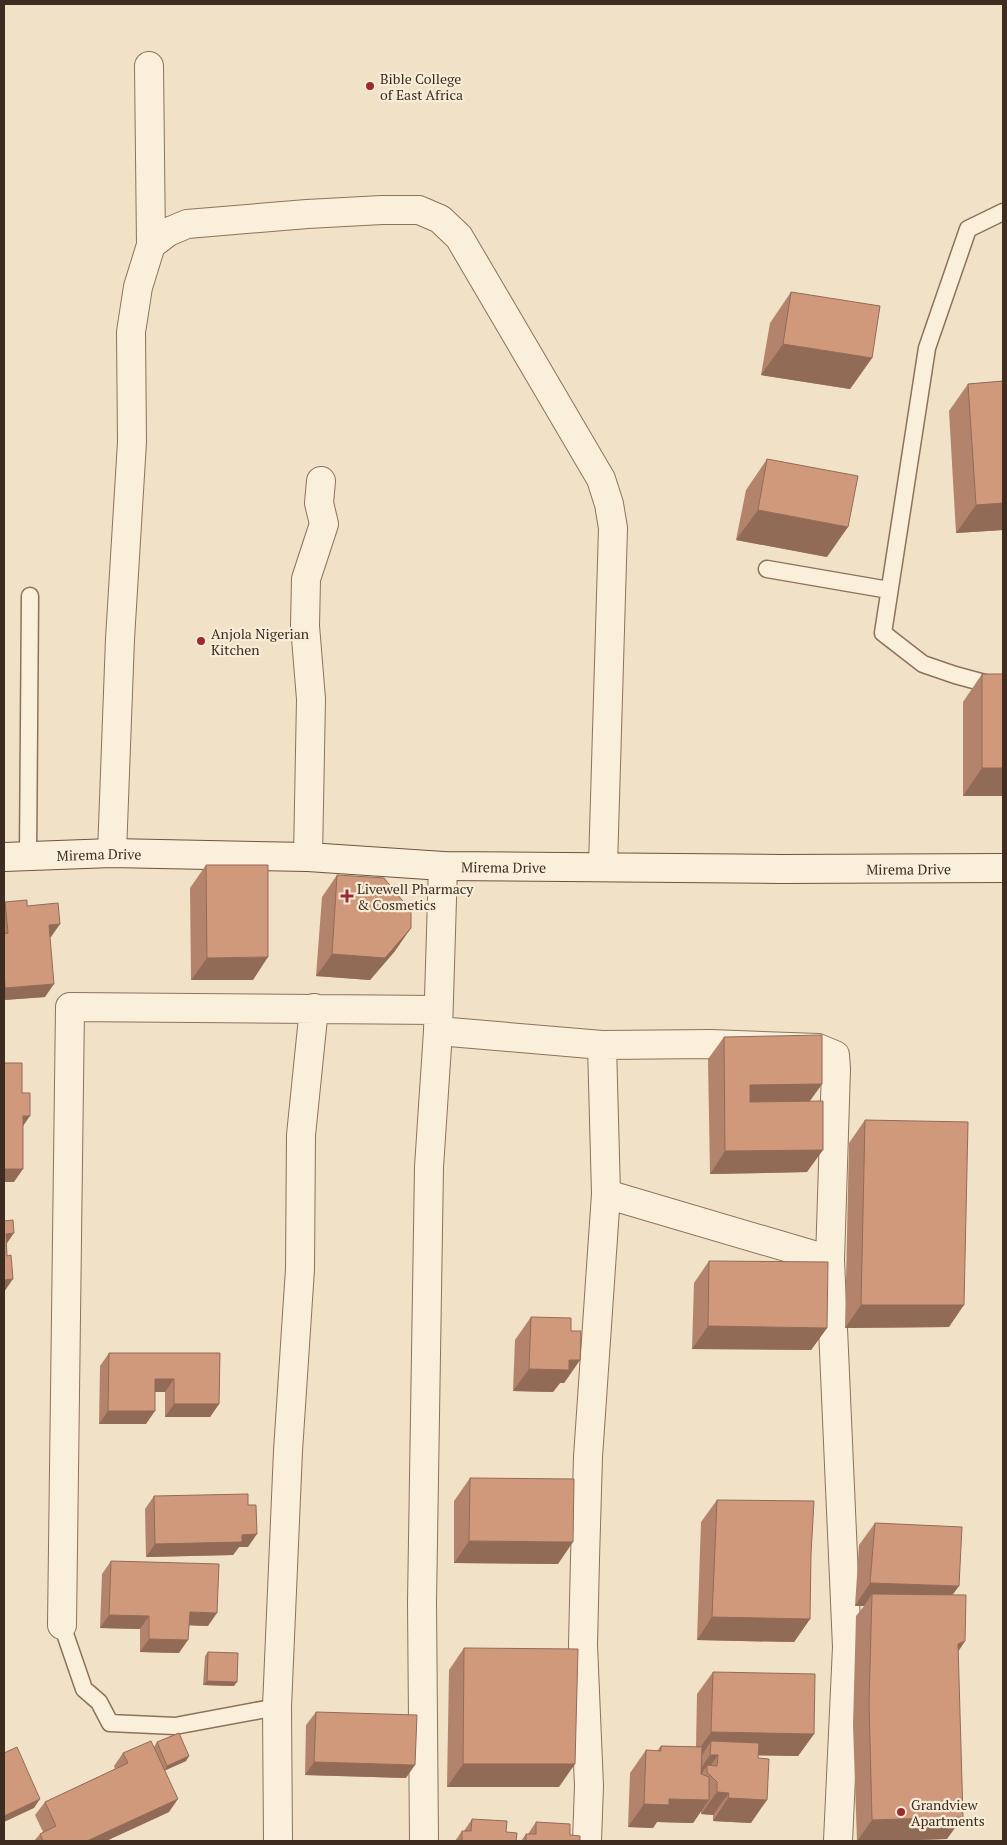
<svg xmlns="http://www.w3.org/2000/svg" width="1007" height="1845" viewBox="0 0 1007 1845" font-family="'PT Serif',serif">
	<style>
		.lines { fill: none; stroke-linecap: round; stroke-linejoin: round }
		.lane-casing { stroke: #8d725b; stroke-width: 19 }
		.street-casing { stroke: #8d725b; stroke-width: 30 }
		.secondary-casing { stroke: #6f533e; stroke-width: 30 }
		.lane { stroke: #faefdb; stroke-width: 16 }
		.street { stroke: #faefdb; stroke-width: 28 }
		.secondary { stroke: #faefdb; stroke-width: 28 }
		.wall { fill: #b3846b }
		.shaded-wall { fill: #926b57 }
		.building { fill: #d0997c; stroke: #926b57 }
		.poi-dot { fill: #9f2932; stroke: #f7ecd7; stroke-width: 2 }
		.labels { text-anchor: middle; dominant-baseline: central; stroke-width: 4.5; stroke-linejoin: round; paint-order: stroke }
		.poi-label { font-size: 14px; fill: #3d2c1f; stroke: #f7ecd7; text-anchor: start }
		.street-label { font-size: 14px; fill: #3d2c1f; stroke: #f7ecd7 }
	</style>
	<rect width="100%" height="100%" fill="#f0e1c7"/>
	<g class="lines">
		<defs>
			<path id="lane" d="M1003,212l-35,17 -41,119 -44,285 40,31 32,11 48,13
				M767,569l122,21
				M28,856l2,-260
				M62,1625l22,64 15,13 11,21 65,3 102,-19"/>
			<path id="street" d="M149,66l2,179
				M112,853l8,-214 12,-197 -1,-110 7,-45 13,-42 17,-13 19,-8 120,-10 75,-4h37l21,9 19,18 142,242 8,25 4,24 -10,338
				M308,857l3,-158 -6,-73 1,-47 18,-55 -5,-21 2,-22
				M438,1031l164,14 4,149 -18,263 -3,102 -2,86 6,141 -2,55
				M602,1045l109,-1 107,4 17,7 1,14 -6,191 17,387 -9,194
				M606,1194l224,66
				M62,1625l8,-618 368,3
				M278,1841l-1,-134 11,-256 12,-182 1,-134 13,-127
				M424,1841l-2,-239 7,-435 9,-136 5,-165"/>
			<g id="secondary">
				<path id="s1" d="M4,857l108,-4 196,4 135,9 338,3 222,-1"/>
			</g>
		</defs>
		<!-- lane casing -->
		<use href="#lane" class="lane-casing"/>
		<!-- street casing -->
		<use href="#street" class="street-casing"/>
		<!-- secondary casing -->
		<use href="#secondary" class="secondary-casing"/>
		<!-- lane -->
		<use href="#lane" class="lane"/>
		<!-- street -->
		<use href="#street" class="street"/>
		<!-- secondary -->
		<use href="#secondary" class="secondary"/>
	</g>
	<!-- wall -->
	<path class="wall" d="M791,292l81,66 -22,31 -89,-14 9,-52z
		M1003,381v149l-47,3 -7,-122 19,-27z
		M767,459l60,98 -91,-17 10,-50z
		M982,674l21,122h-40v-94z
		M206,865l47,115h-62l-1,-92z
		M337,875l58,76 -25,29 -54,-4 6,-79z
		M5,902l22,4 33,18 -10,13 -5,60 -41,3v-97z
		M724,1037l98,47 -12,17 -3,71 -97,2 -2,-115z
		M865,1120l84,207 -104,1 4,-185z
		M709,1261l118,67 -16,22 -119,-1 2,-66z
		M531,1317l40,14 9,29 -16,23h-4l-7,9 -40,-1 2,-51z
		M109,1353h111l-1,51 -9,13h-45v-25h-10l-9,32h-47l1,-58z
		M470,1478l88,86 -104,-1v-62z
		M154,1496l94,9v42h-9l-6,8 -87,2 -1,-48z
		M717,1500l93,119 -16,23 -97,-2 4,-118z
		M875,1523l77,72 13,46 -7,11 -11,187 -61,2h-29l-4,-116 3,-109 8,-10h-9l4,-61z
		M111,1561l97,65 -19,-1 -10,28 -39,-1v-23l-40,-1 2,-54z
		M464,1648l95,139h-112l2,-117z
		M208,1652l26,34 -31,-1 2,-29z
		M713,1672l101,62 -16,22 -40,-1 -7,68 -38,-2v-6l-12,-1v-3l-8,12 -36,-1 -4,6 -25,-1 2,-54 16,-23 11,1 4,-5 35,1 1,-53z
		M316,1712l90,66 -101,-3 1,-50z
		M157,1742l32,14 -3,5 -21,9 4,42 -63,29h-72l6,-7 3,-2 -8,-17 10,-13 70,-33 -1,-3 9,-13 31,-6z
		M472,1819l34,13 10,9h-61l7,-10h2z
		M536,1822l34,13 10,6h-59l5,-7h2z"/>
	<!-- shaded-wall -->
	<path class="shaded-wall" d="M783,344l89,14 -22,31 -89,-14z
		M1003,503v27l-47,3 20,-28z
		M758,510l90,17 -21,30 -91,-17z
		M982,768h21v28h-40z
		M60,924l-9,13 -11,1 9,-13z
		M411,928l-16,23 -25,29 -54,-4 16,-22z
		M268,957l-15,23h-62l16,-22z
		M54,984l-9,13 -41,3v-10l1,-2z
		M822,1084l-16,22 -72,1 16,-22z
		M23,1116h7l-9,13z
		M823,1150l-16,22 -97,2 15,-23z
		M4,1169h19l-9,13h-10z
		M14,1233l-9,13 1,-12z
		M13,1279l-9,13v-12z
		M861,1305h103l-15,22 -104,1z
		M708,1326l119,2 -16,22 -119,-1z
		M569,1360h11l-16,23h-4l-7,9 -40,-1 16,-22z
		M155,1379h19l-9,13h-19z
		M174,1404h45l-9,13h-45z
		M108,1411h47l-9,13h-47z
		M257,1534l-9,13h-9l-6,8 -87,2 9,-13 87,-9z
		M469,1541l104,1 -15,22 -104,-1z
		M870,1583l89,3 -16,22 -71,-14 -8,12h-9z
		M190,1612l27,1 -9,13 -28,-1z
		M109,1615l40,1 -9,13 -40,-1z
		M712,1617l98,2 -16,23 -97,-2z
		M149,1639l39,1 -9,13 -39,-1z
		M965,1641l-15,22 8,-19z
		M207,1681l30,1 -3,4 -31,-1z
		M711,1732l103,2 -16,22 -88,-1 1,-14 -9,14 -6,-1z
		M710,1755h8l-11,16v-6l-8,13 -4,-1z
		M189,1756l-3,5 -22,10 3,-5z
		M314,1762l101,3 -9,13 -101,-3z
		M463,1764h112l-16,23h-112z
		M717,1792l12,1 -16,22 -12,-1z
		M728,1798l39,2 -16,23 -38,-2z
		M40,1799l-6,9 -30,14v-6z
		M178,1799l-9,13 -63,29h-19z
		M669,1799l40,1 -16,23 -36,-1 -4,6 -25,-1 16,-23z
		M963,1817l-16,22 -61,2h-29l15,-21z"/>
	<!-- building -->
	<path class="building" d="M791,292l89,14 -8,52 -89,-14z
		M1003,381v122l-27,2 -8,-121z
		M767,459l91,17 -10,51 -90,-17z
		M982,674h21v94h-21z
		M206,865h62v92l-61,1z
		M337,875l47,3 27,33v17l-26,30 -53,-4z
		M27,900v6l31,-3 2,21 -11,1 5,59 -49,4 -1,-18v-36l4,-1 -3,-31z
		M822,1035v49l-72,1v17l73,-1v49l-98,1 -1,-114z
		M4,1063h18v30h8v23h-7v53h-19z
		M865,1120l103,2 -4,183h-103z
		M13,1220l1,13 -8,1 1,22 4,-1 2,24 -9,1v-59z
		M709,1261l119,1 -1,66 -119,-2z
		M531,1317l40,1v13h10l-1,29h-11v10l-40,-1z
		M109,1353h111l-1,51h-45v-25h-19v32h-47z
		M470,1478l104,1 -1,63 -104,-1z
		M248,1494v11h8l1,29 -15,1v7l-87,2 -1,-48z
		M717,1500l97,1 -3,53 -1,65 -98,-2z
		M875,1523l87,4 -3,59 -89,-3z
		M111,1561l108,3 -2,49 -27,-1 -2,28 -39,-1v-23l-40,-1z
		M872,1594l94,1 -1,46 -7,3 5,173 -91,3 -3,-118z
		M464,1648l114,1 -3,115h-112z
		M208,1652l30,1 -1,29 -30,-1z
		M713,1672l102,2 -1,60 -103,-2z
		M316,1712l101,3 -2,50 -101,-3z
		M179,1733l10,23 -22,10 -10,-24z
		M151,1741l27,58 -91,42h-44l-3,-7 16,-8 -11,-24 83,-39 -5,-10z
		M711,1741l48,2 -1,15 11,1 -2,41 -39,-2 1,-5 -12,-1v-10l-10,-10v-7l10,1 1,-11h-8z
		M661,1746l41,1 -1,27 8,3v23l-40,-1v6l-25,-1 2,-54 15,1z
		M17,1747l23,52 -36,17v-63z
		M472,1819l35,2 -1,11 11,1 -1,8h-54v-10h9z
		M536,1822l34,2v11l10,1v5h-54v-7h10z"/>
	<!-- markers -->
	<g class="poi-dot">
		<circle cx="370" cy="86" r="5"/>
		<circle cx="201" cy="641" r="5"/>
		<path d="M344.5 888.5h5v5h5v5h-5v5h-5v-5h-5v-5h5z"/>
		<circle cx="901" cy="1812" r="5"/>
	</g>
	<g class="labels">
		<!-- poi labels -->
		<g class="poi-label">
			<text x="380" y="78">Bible College<tspan x="380" dy="16">of East Africa</tspan></text>
			<text x="211" y="633">Anjola Nigerian<tspan x="211" dy="16">Kitchen</tspan></text>
			<text x="357" y="888">Livewell Pharmacy<tspan x="357" dy="16">&amp; Cosmetics</tspan></text>
			<text x="911" y="1804">Grandview<tspan x="911" dy="16">Apartments</tspan></text>
		</g>
		<!-- street labels -->
		<g class="street-label">
			<text stroke="none"><textPath href="#s1" startOffset="95">Mirema Drive</textPath></text>
			<text stroke="none"><textPath href="#s1" startOffset="500">Mirema Drive</textPath></text>
			<text stroke="none"><textPath href="#s1" startOffset="905">Mirema Drive</textPath></text>
		</g>
	</g>
	<!-- border -->
	<rect width="1007" height="1845" fill="none" stroke="#3d2c1f" stroke-width="10"/>
</svg>
